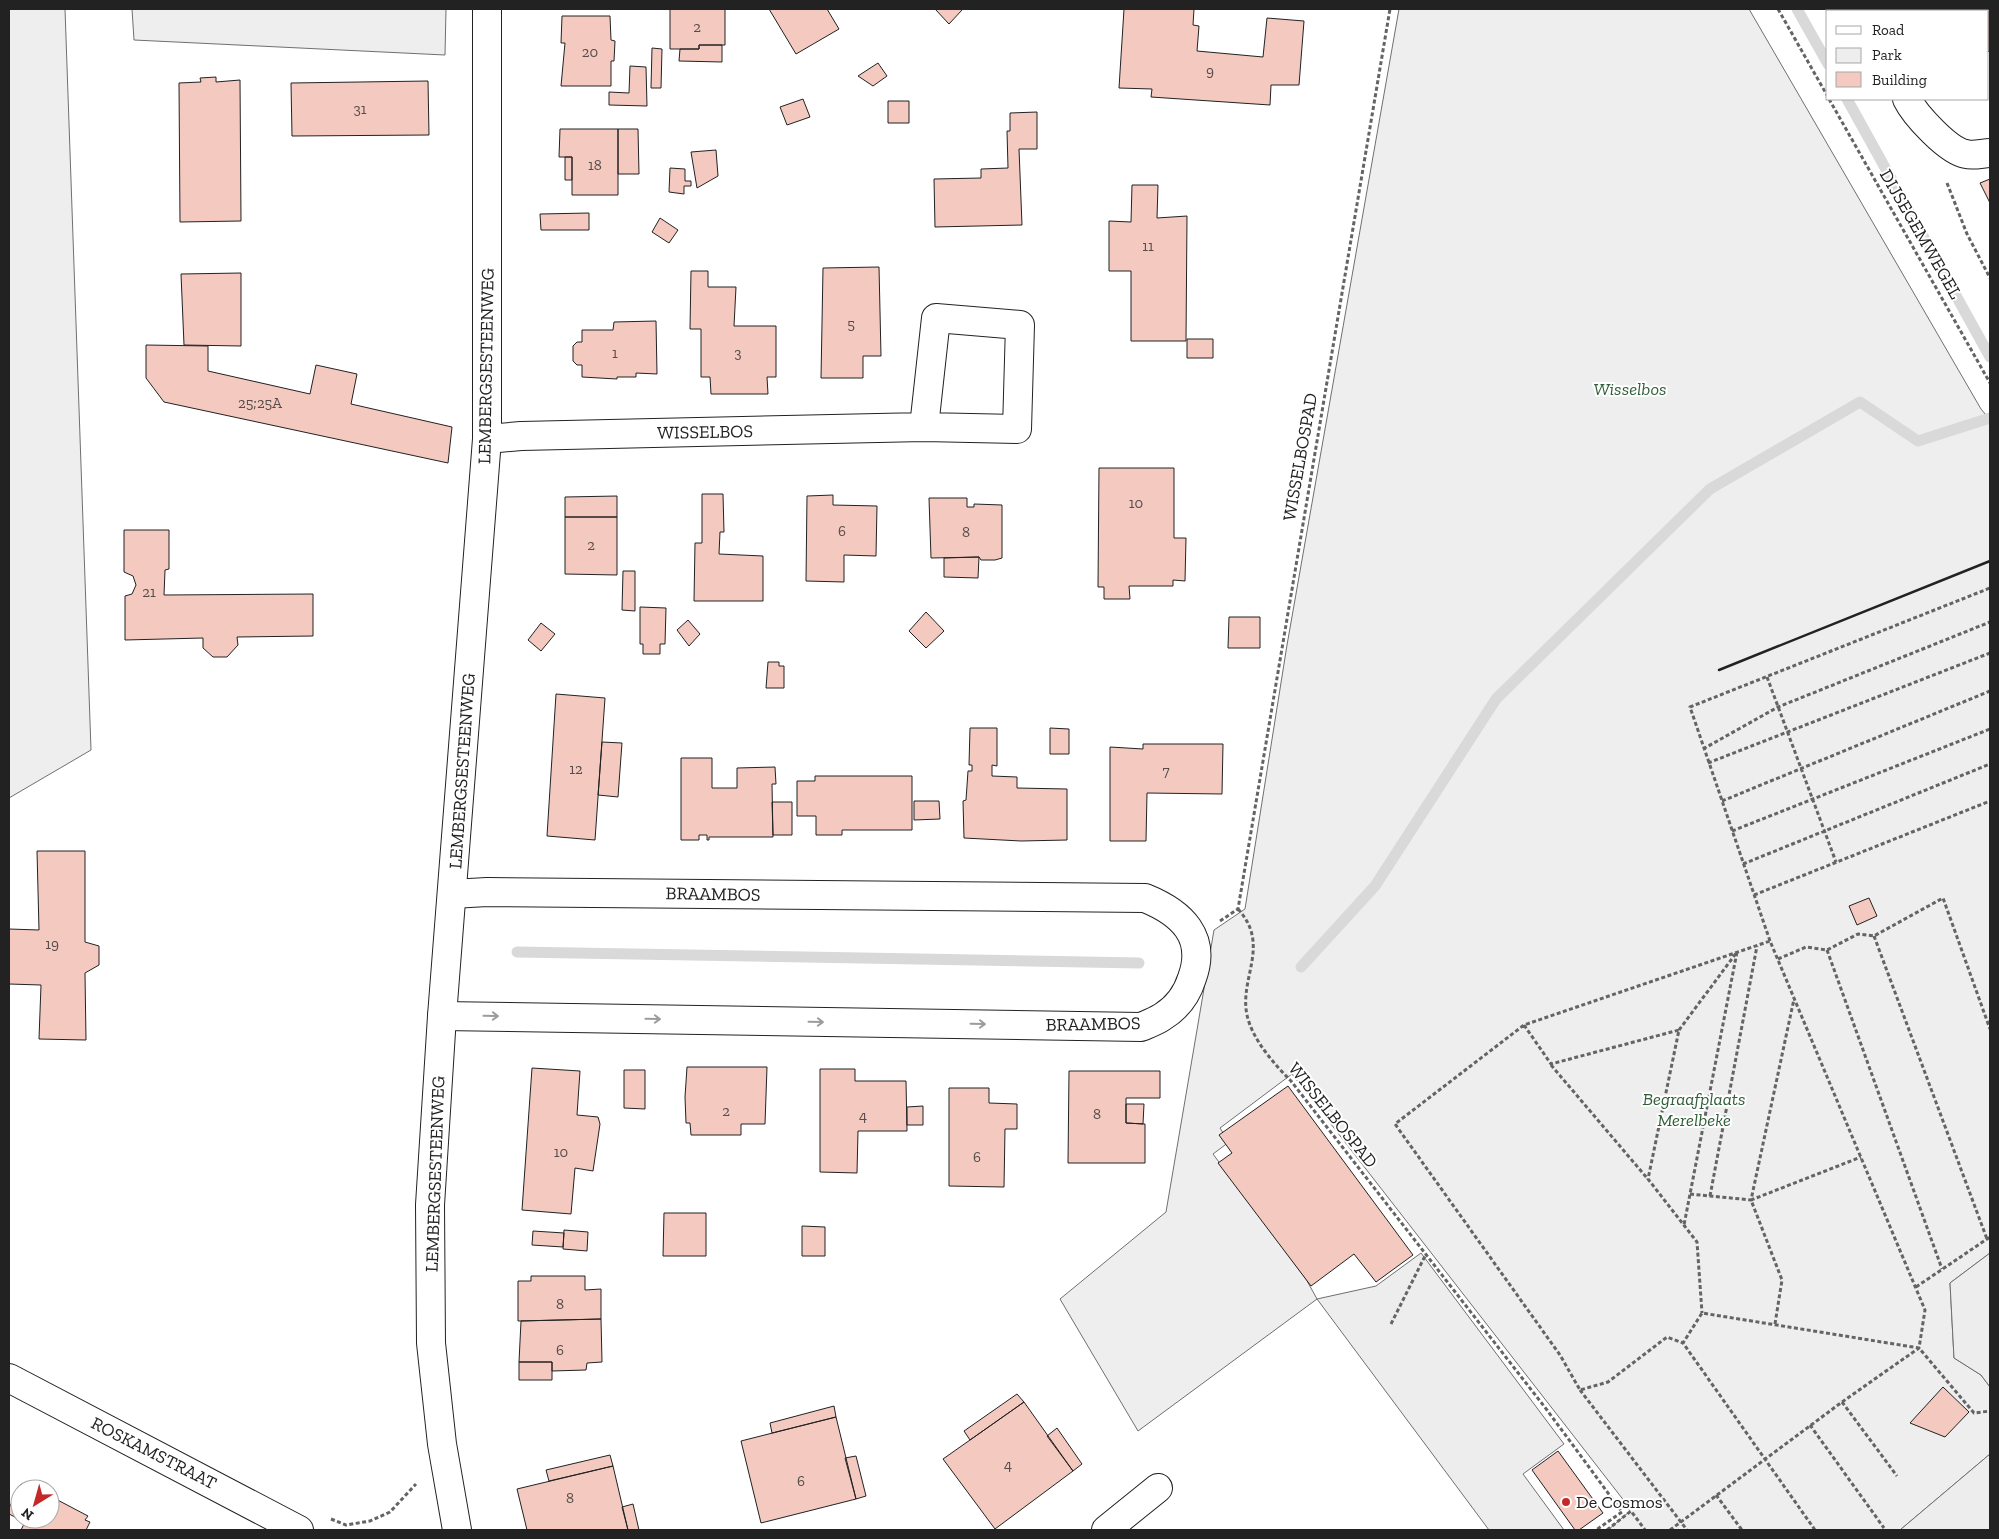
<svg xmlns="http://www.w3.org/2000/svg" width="1999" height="1539" viewBox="0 0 1999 1539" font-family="'Zilla Slab',serif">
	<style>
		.green { fill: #eee; stroke: #6f6f6f }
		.parking { fill: #ededed; stroke: #6f6f6f }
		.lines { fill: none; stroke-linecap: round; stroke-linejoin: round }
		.stream { stroke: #d9d9d9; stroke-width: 11 }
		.building { fill: #f3c9c0; stroke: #222 }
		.minor-casing { stroke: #222; stroke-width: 30 }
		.tertiary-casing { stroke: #222; stroke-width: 30 }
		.path { stroke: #646464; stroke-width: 3; stroke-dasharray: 4 2.5; stroke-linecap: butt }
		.minor { stroke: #fff; stroke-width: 28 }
		.tertiary { stroke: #fff; stroke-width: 28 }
		.wall { stroke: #222; stroke-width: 2.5 }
		.oneway { stroke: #9c9c9c }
		.poi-dot { fill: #c62828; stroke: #fff; stroke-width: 2 }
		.labels { text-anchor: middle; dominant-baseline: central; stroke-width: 4; stroke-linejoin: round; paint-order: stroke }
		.number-label { font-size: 15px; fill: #564c4a }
		.street-label { font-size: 18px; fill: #222; stroke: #fff }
		.park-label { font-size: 18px; font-style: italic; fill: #2f5e38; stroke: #fff }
		.poi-label { font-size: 18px; fill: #222; stroke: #fff; text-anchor: start }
	</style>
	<rect width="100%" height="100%" fill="#fff"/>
	<!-- green -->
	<path class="green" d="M9,9h56l26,741 -82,48z
		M132,9h314l-1,46 -311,-15z
		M1399,9h350l232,400 9,11v833l-40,30 4,75 27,17 9,12v67l-90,76h-292l22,-19 -5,-9 -333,-428 -72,54 9,14 -16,12 93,125 11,20 -179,132 -78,-132 106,-87 48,-282 31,-21 42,-264z"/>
	<!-- parking -->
	<path class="parking" d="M1421,1253l143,191 -41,30 41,56h-75l-172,-231 59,-13z
		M1990,1253v134l-9,-12 -27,-17 -4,-75z
		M1990,1454v76h-90z"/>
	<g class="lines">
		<!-- stream -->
		<path class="stream" d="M1797,9l31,55
			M1847,99l143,258
			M517,952l622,11
			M1301,967l74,-81 121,-187 214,-210 150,-87 58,39 72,-23"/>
	</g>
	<!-- building -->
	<path class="building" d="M670,9h55v36h-26v4h-29z
		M769,9h58l12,20 -43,25z
		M935,9h26l1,1 -13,14z
		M1124,9h70l-1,16 6,1 -2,25 66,6 4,-39 37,3 -5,64h-28l-1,20 -119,-8 1,-8 -33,-1z
		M1915,9h75v41l-2,2v-41h-72z
		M562,16h48l1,24 4,1 -1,20h-3v25h-50l4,-43h-4z
		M699,45h23v17l-43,-1 1,-12h19z
		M652,48l10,1 -1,39h-10z
		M878,63l9,13 -14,10 -15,-10z
		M630,66l16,1 1,39 -38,-1v-13l20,1z
		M216,77v5l24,-2 1,141 -61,1 -1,-139 22,-1 -1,-4z
		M428,81l1,54 -137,1 -1,-53z
		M803,99l7,18 -23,8 -7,-18z
		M888,101h21v22h-21z
		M1037,112v37h-18l3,76 -87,2 -1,-48 47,-1v-9l27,-1 -1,-37h3v-18z
		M560,129h58v66h-46v-38h-13z
		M618,129h20l1,45h-21z
		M716,150l2,26 -21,12 -6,-36z
		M565,157h7v23h-7z
		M670,168l15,1v12h6v5h-7v8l-15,-2z
		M1990,179v24l-10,-20z
		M1132,185h26l-1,33 30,-2 -1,125h-55v-70h-22v-50l22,1z
		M589,213v17h-48l-1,-16z
		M660,218l18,12 -9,13 -17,-11z
		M879,267l2,89h-18v22h-42l2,-110z
		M691,271h17v16h28l-2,39h42v51h-9l1,17h-57l-1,-17h-9v-48h-11z
		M241,273v73l-57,-1 -3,-71z
		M656,321l1,53 -21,-1v4h-19v2l-35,-2v-12h-5l-4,-4v-15l4,-4h5v-12h31l1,-8z
		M1187,339h26v19h-26z
		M146,345l62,1v25l102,23 6,-29 41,9 -6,30 101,23 -4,36 -284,-61 -18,-24z
		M1099,468h75v70h12l-1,43 -12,-1v6h-44l1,13h-26v-12h-6z
		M702,494h21l1,38h-4l-1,22 44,2v45h-69l1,-58h7z
		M833,495v10l44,1 -1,50 -32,-1v27l-38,-1 1,-85z
		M617,496v21h-52v-20z
		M929,498h38v9h7v-3l28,1v53l-7,2h-14l-2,-3 -48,1z
		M565,517h52v58l-52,-1z
		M124,530h45v39l-4,1 -1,25 149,-1v42l-76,1 1,8 -11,12h-14l-10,-9v-10l-78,2v-44l7,-2 4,-9 -3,-9 -9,-4z
		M979,557l-1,21 -34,-1v-19z
		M623,571h12v40l-13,-1z
		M640,607l26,1 -1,36h-5v10h-17v-10h-3z
		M926,612l18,19 -18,17 -17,-17z
		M1229,617h31v31h-32z
		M688,620l12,14 -11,12 -12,-16z
		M541,623l14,11 -14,17 -13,-11z
		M768,662h11v4h5v22h-18z
		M556,694l49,4 -10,142 -48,-4z
		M970,728h27v38l-5,-1v11l25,1v11l50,1v51l-46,1 -57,-3 -1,-37 3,-1 2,-29h4v-6h-3z
		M1050,728l19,1v25h-19z
		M602,742l20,1 -4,54 -20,-2z
		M1143,744h80l-1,50 -75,-1 -1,48h-36v-94l33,2z
		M681,758h31v30h25v-20l38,-1 1,17h-4l1,53h-64v3h-2v-5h-8v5h-18z
		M815,776h97v54h-70v5h-26v-19h-19v-35h18z
		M914,801h25l1,18 -26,1z
		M772,802h20v33h-19z
		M37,851h48v91l14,4v19l-14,8 1,67 -47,-1 2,-54 -32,-1v-55l30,1z
		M1869,898l8,18 -20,9 -8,-19z
		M687,1067h80l-2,57h-24v11h-50l-1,-12h-4l-1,-26z
		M532,1068l48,3 -3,44 21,2 2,7 -7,47 -18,-3 -4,46 -49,-4z
		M820,1069h35v12h51l1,50h-49l-1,42 -37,-1z
		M624,1070h21v39l-21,-1z
		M1069,1071h91v27h-34v25l19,1v39h-77z
		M1288,1086l125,169 -37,27 -22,-28 -43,32 -93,-123 14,-10 -13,-18z
		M949,1088h40v15l28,1v25h-12l-1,58 -55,-1z
		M1126,1104h18l-1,20 -17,-1z
		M923,1106v19h-16v-18z
		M664,1213h42v43h-43z
		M802,1226l23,1v29h-23z
		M564,1230l24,2 -1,19 -24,-2z
		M533,1231l31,2 -1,14 -31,-2z
		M531,1276h54v14l16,-1v30l-83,2v-40h13z
		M601,1319l1,43 -15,1 -1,7 -34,1v-9h-33l2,-41z
		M519,1362h33v18h-33z
		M1943,1387l26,25 -24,25 -35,-14z
		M1017,1394l7,8 -54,38 -6,-9z
		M1024,1402l49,69 -78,58 -52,-70z
		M834,1406l2,11 -64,16 -2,-10z
		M836,1417l20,82 -95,24 -20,-82z
		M1057,1428l25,36 -9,7 -26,-35z
		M1558,1451l45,62 -24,17h-4l-43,-60z
		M610,1455l3,11 -64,15 -3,-11z
		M856,1456l10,40 -10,3 -11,-41z
		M613,1466l15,64h-101l-10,-41z
		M21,1484l10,5h-11v30h30v-23l38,20 -3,4 5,2 -4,8h-65l4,-8 -16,-8v-6z
		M633,1504l6,26h-11l-6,-23z"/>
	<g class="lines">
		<defs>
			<path id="minor" d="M1858,9l1,2
				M1907,99c8,16 41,52 59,55 8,2 17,-1 24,-1
				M487,439l34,-3 403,-9 93,2 3,-104 -84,-7 -12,109
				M442,1016l699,11c7,-3 15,-6 21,-10 15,-9 25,-23 30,-39 15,-41 -10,-65 -47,-80l-658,-6 -35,2
				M9,1378l290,152
				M1106,1530l52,-42"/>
			<path id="tertiary" d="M457,1530l-15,-86 -11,-101 -1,-138 12,-189 45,-577v-430"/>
		</defs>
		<!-- minor casing -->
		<use href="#minor" class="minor-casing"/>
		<!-- tertiary casing -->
		<use href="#tertiary" class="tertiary-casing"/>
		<!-- path -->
		<path class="path" d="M1778,9l50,88
			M1829,99l161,284
			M1947,183l20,51 23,44
			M1767,677l69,185
			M1703,749l75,-42 212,-85
			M1708,763l282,-110
			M1722,801l268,-110
			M1732,831l258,-102
			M1743,864l247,-100
			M1754,895l236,-94
			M1238,909c33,36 1,69 9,106 5,24 27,49 44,66l256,329 75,102 -26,18
			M1220,921l18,-12 152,-900
			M1874,936l113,303
			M1770,941l-80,-234 300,-119
			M1827,950l115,319
			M1778,959l28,-12 21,3 31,-16 16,2 69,-38 47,131
			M1524,1025l27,39 128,-34 -31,149 49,63 5,71
			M1679,1030l58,-78 -53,273
			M1551,1065l96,113
			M1690,1194l61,6 43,-201
			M1710,1196l47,-250
			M1916,1287l74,-50
			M1391,1324l35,-70
			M1775,1324l7,-44 -31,-80 110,-43
			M1580,1390l107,140
			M1842,1402l55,74
			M1810,1425l74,103
			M1716,1495l26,35
			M331,1519l15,6 24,-4 20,-9 26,-28
			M1607,1530l24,-19 14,19
			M1670,1530l172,-128 77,-54 6,-38 -155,-369 -246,84 -129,99 165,231 20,35 28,-8 59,-45 16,6
			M1815,1530l-132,-187 19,-30 217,35 55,65 16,-2"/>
		<!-- minor -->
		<use href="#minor" class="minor"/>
		<!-- tertiary -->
		<use href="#tertiary" class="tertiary"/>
		<!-- wall -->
		<path class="wall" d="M1719,670l271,-109"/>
	</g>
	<!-- one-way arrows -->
	<defs><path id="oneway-shaft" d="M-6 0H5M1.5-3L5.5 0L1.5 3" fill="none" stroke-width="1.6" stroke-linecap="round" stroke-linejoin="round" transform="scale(1.25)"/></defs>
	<g class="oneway">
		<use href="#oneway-shaft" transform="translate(491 1016) rotate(1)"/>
		<use href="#oneway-shaft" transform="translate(653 1019) rotate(1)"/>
		<use href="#oneway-shaft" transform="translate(816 1022) rotate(1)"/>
		<use href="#oneway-shaft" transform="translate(978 1024) rotate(1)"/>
	</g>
	<!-- markers -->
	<circle class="poi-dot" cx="1566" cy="1502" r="5"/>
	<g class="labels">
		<!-- number labels -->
		<g class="number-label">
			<text x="697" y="27">2</text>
			<text x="590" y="52">20</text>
			<text x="1210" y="71">9</text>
			<text x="360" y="109">31</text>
			<text x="595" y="165">18</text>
			<text x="1148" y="246">11</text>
			<text x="851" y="324">5</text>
			<text x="615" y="353">1</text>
			<text x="738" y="353">3</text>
			<text x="260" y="403">25;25A</text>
			<text x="1136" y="503">10</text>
			<text x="842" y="531">6</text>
			<text x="966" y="532">8</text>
			<text x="591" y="545">2</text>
			<text x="149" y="592">21</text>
			<text x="576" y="769">12</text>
			<text x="1166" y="771">7</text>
			<text x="52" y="944">19</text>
			<text x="726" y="1111">2</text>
			<text x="1097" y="1114">8</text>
			<text x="863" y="1116">4</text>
			<text x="561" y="1152">10</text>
			<text x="977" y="1157">6</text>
			<text x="560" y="1304">8</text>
			<text x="560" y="1350">6</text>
			<text x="1008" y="1465">4</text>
			<text x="801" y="1481">6</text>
			<text x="570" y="1498">8</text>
		</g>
		<!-- street labels -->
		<g class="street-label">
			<text transform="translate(1921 234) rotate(60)">DIJSEGEMWEGEL</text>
			<text transform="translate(486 366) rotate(-89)">LEMBERGSESTEENWEG</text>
			<text transform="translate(705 432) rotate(-1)">WISSELBOS</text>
			<text transform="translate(1300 457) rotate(-80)">WISSELBOSPAD</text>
			<text transform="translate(462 771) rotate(-86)">LEMBERGSESTEENWEG</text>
			<text transform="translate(713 894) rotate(1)">BRAAMBOS</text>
			<text transform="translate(1093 1024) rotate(-1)">BRAAMBOS</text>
			<text transform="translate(1333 1115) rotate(51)">WISSELBOSPAD</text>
			<text transform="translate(435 1174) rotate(-88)">LEMBERGSESTEENWEG</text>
			<text transform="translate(154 1453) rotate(27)">ROSKAMSTRAAT</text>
		</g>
		<!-- park labels -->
		<g class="park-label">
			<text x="1630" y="389">Wisselbos</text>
			<text x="1694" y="1099">Begraafplaats<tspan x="1694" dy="21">Merelbeke</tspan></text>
		</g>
		<!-- poi labels -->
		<g class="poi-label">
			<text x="1576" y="1502">De Cosmos</text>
		</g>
	</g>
	<!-- border -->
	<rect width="1999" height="1539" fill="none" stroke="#222222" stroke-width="20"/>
	<!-- legend -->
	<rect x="1826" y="10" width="162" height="90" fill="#ffffff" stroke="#a7a7a7"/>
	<rect x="1836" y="26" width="25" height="8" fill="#ffffff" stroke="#a7a7a7"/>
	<text x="1872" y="35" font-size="15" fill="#222222">Road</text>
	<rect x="1836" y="48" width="25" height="15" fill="#eeeeee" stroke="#a7a7a7"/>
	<text x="1872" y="60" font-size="15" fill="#222222">Park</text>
	<rect x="1836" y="72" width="25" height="15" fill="#f3c9c0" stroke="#a7a7a7"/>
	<text x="1872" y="85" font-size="15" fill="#222222">Building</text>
	<!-- north arrow -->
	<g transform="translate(35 1504) rotate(217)"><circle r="24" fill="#ffffff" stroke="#a7a7a7"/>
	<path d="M0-4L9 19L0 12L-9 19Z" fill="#c62828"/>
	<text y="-8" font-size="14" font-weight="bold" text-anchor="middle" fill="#222222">N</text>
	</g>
</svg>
